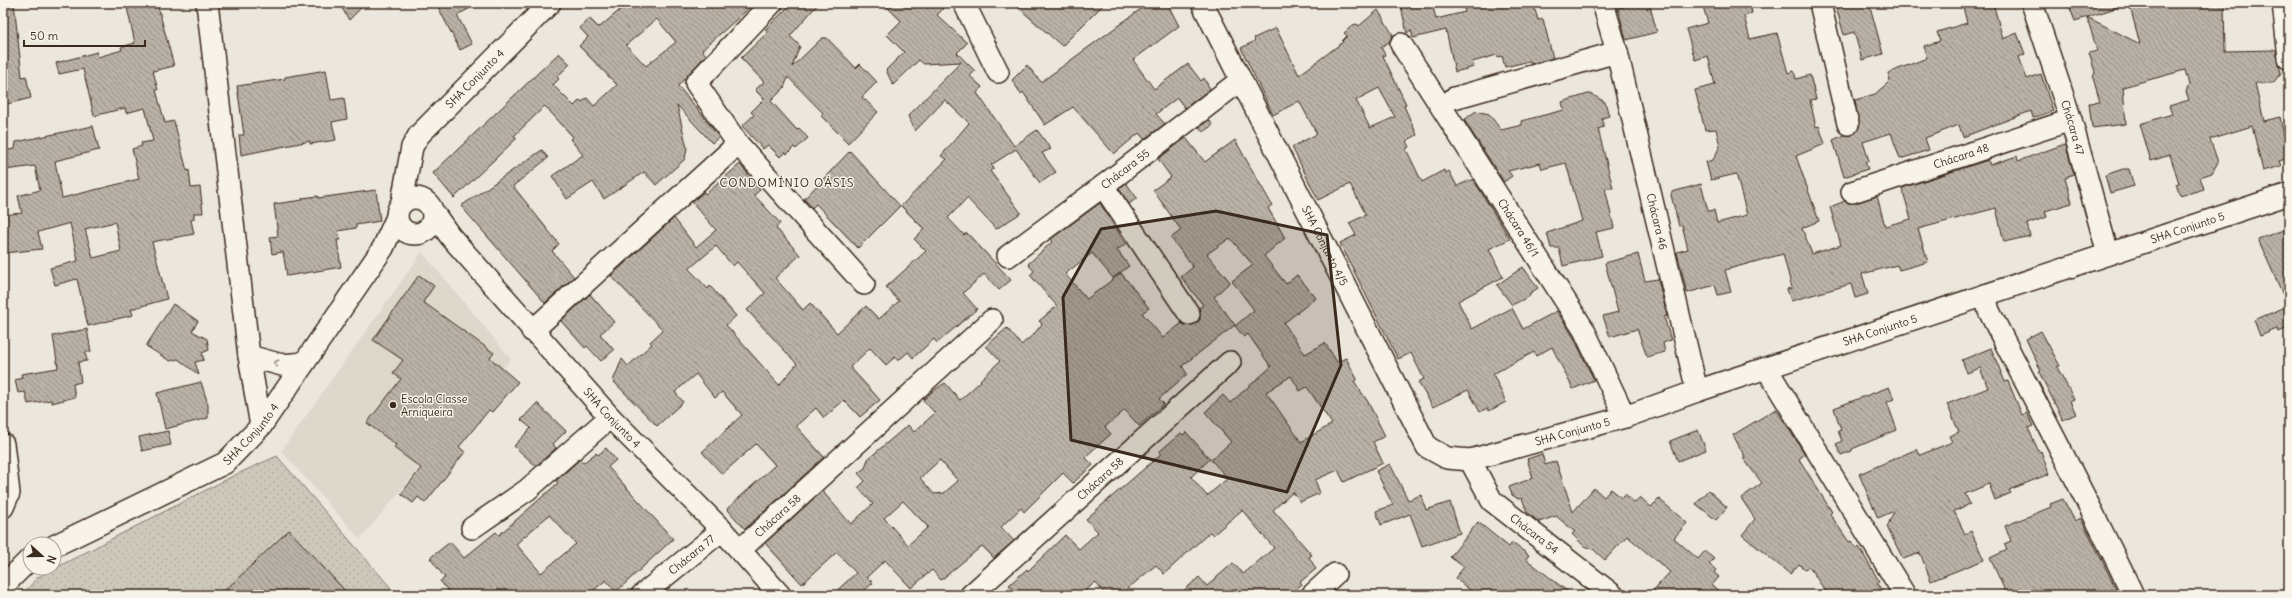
<svg xmlns="http://www.w3.org/2000/svg" width="2292" height="598" viewBox="0 0 2292 598" font-family="Delius,sans-serif">
	<style>
		.built { fill: #ddd7cc }
		.grass { fill: url(#grass-dots); stroke: #84796d }
		.building { fill: url(#building-back-hatch); stroke: #3b2a1e; fill-rule: evenodd }
		.lines { fill: none; stroke-linecap: round; stroke-linejoin: round }
		.minor-casing { stroke: #3b2a1e; stroke-width: 24 }
		.minor { stroke: #f7f3e8; stroke-width: 21 }
		.oneway { stroke: #998e83 }
		.marked { fill: #3b2a1e; fill-opacity: 0.2; stroke: #3b2a1e; stroke-width: 3; stroke-linejoin: round }
		.poi-dot { fill: #3b2a1e; stroke: #f7f3e8; stroke-width: 1.5 }
		.labels { text-anchor: middle; dominant-baseline: central; stroke-width: 3; stroke-linejoin: round; paint-order: stroke }
		.street-label { font-size: 11px; fill: #3b2a1e; stroke: #f7f3e8 }
		.poi-label { font-size: 11px; fill: #3b2a1e; stroke: #f7f3e8; text-anchor: start }
		.neighbourhood-label { font-size: 12px; letter-spacing: 1px; fill: #3b2a1e; stroke: #f7f3e8 }
	</style>
	<defs>
		<pattern id="grass-dots" width="8" height="8" patternUnits="userSpaceOnUse"><rect width="8" height="8" fill="#cec8bc"/><path d="M2 2h.1M6 6h.1" fill="none" stroke="#b2aca1" stroke-width="1.8" stroke-linecap="round"/></pattern>
		<pattern id="building-back-hatch" width="6" height="6" patternUnits="userSpaceOnUse"><rect width="6" height="6" fill="#bab2a7"/><path d="M-1 5l2 2M0 0l6 6M5-1l2 2" fill="none" stroke="#989187"/></pattern>
	</defs>
	<rect width="100%" height="100%" fill="#ece7dc"/>
	<filter id="ink" filterUnits="userSpaceOnUse"><feTurbulence type="fractalNoise" baseFrequency=".025" numOctaves="2"/><feDisplacementMap in="SourceGraphic" scale="8" xChannelSelector="R" yChannelSelector="G"/><feConvolveMatrix kernelMatrix="1 2 1 2 8 2 1 2 1" color-interpolation-filters="sRGB"/></filter>
	<g filter="url(#ink)">
		<!-- built -->
		<path class="built" d="M422,252l89,107 -151,180 -79,-88z"/>
		<!-- grass -->
		<path class="grass" d="M277,456l120,139h-375l16,-18 197,-102z"/>
		<!-- building -->
		<path class="building" d="M3,3h11l8,74 4,-1 5,22 -28,7z
			M126,3h31l17,63 -21,5 5,19h-2l9,33 9,-2 13,50 2,-1 2,18 9,-1 3,26h-9v6l-3,1 3,14 -42,8 15,57 -36,10 2,6 -45,11 -11,-47 -22,6 -5,-17 28,-7 -8,-38 -32,9 4,17 -38,4 -1,-38 19,-2 -4,-17 22,-6 -5,-24 -30,4 -2,-19 12,-2 1,-7 77,-16 6,24 -44,11 7,37 77,-19 -7,-30 10,-3 -1,-3 12,-2 -8,-33 -19,5 -1,-5 -31,8 -11,-47 -24,5 -3,-11 41,-11 1,5 24,-7 -1,-3 14,-4zM115,222l6,29 -28,7 -8,-29z
			M339,3h27l-17,17z
			M436,3h44l-23,12 15,29 -12,6z
			M616,3h139l-53,47 4,5 -28,31 22,26 19,25 -7,6 -35,-38 10,43 -2,11 -29,26 -12,-13 -40,27 -11,-17 -26,17 -15,-23 31,-21 -13,-16 3,-2 -28,-31 -31,30 3,2 -63,60 -21,-25 126,-120 11,11 -13,13 2,2 -6,6 21,21 6,-6 2,2 5,-4 7,8 23,-21 -38,-39 9,-9 -8,-9 9,-10 9,9 3,-1 20,-17zM657,19l19,23 -30,24 -20,-21z
			M792,3h27l-29,33 10,10 -8,21 30,-29h5l29,30 4,-4 17,18 -15,15 16,15 -30,31 -27,-27 2,-3 -35,-36 -4,11 -13,13 26,29 2,-2 9,10 -12,11 -2,-2 -7,7 -2,-2 -5,5 -12,-12 -5,4 -21,-23 12,-11 -3,-3 13,-13 -9,-9 9,-8 -23,-24 27,-26 -3,-2z
			M883,3h53l7,6 -6,6 30,28 -10,10 18,18 -5,5 12,11 -5,6 37,53 23,-16 14,19 -9,4 14,19 -16,11 -24,-34 -25,16 3,3 -4,3 31,42 -25,16 -29,-31 -19,20 16,17 3,-2 44,47 -12,10 -15,-16 -21,19 14,16 -40,34 -3,-4 -21,19 -5,-6 -10,9 -3,-4 -9,8 -16,-17 -20,19 30,33 -20,17 -16,-17 -20,18 -8,-10 -20,18 28,31 -79,72 -18,-20 48,-44 -19,-21 -34,30 -20,-22 40,-37 -20,-23 -7,6 -19,-24 -21,18 8,10 -26,24 -44,-45 9,-22 6,7 24,-22 -2,-2 13,-12 -52,-54 63,-58 22,29 20,-17 -24,-28 12,-10 2,2 34,-30 20,26 -6,5 26,28 -4,5 24,27 -25,23 28,32 7,-7 27,30 29,-27 13,13 20,-18 -13,-14 40,-36 -12,-12 10,-10 -23,-23 46,-47 -6,-3 28,-33 -24,-23 -30,31 -7,-15 53,-54 -37,2 -5,-4 -26,25 -7,-15 18,-18 -17,-17 14,-14zM716,246l17,20 4,-4 28,31 -18,17 50,54 -18,21 -53,-60 10,-9 -26,-30 -2,3 -19,-20z
			M1013,3h92l-43,43z
			M1149,3h18l12,23 -46,34 21,29 34,-25 13,17 3,-3 6,11 -25,19 -8,-10 -21,16 9,10 -21,15 -5,-6 -25,21 -41,-47 -28,18 -22,-33 -2,2 -9,-14 15,-15 14,17z
			M1400,3h32l4,16 29,-7 -2,-9h70l5,17 5,-1 10,39 -22,6 -1,-3 -25,6 -3,-11 -4,1 -1,-2 -25,7 2,5 -19,5 -9,-42 -33,8 -2,-8 -4,3z
			M1642,3h7l8,29 -31,8 -8,-32z
			M1702,3h48l2,10 -8,3 6,23 27,-6 11,40 6,-2 2,8 14,-4 6,24 -6,1 6,27 3,-1 6,18 -29,12 23,65 -17,7 10,26 29,-9 -11,-38 15,-6 10,2 22,-7 8,30 26,-7 -9,-31 86,-28 2,5 27,-9 1,5 44,-16 4,1 8,29 -9,3 7,25 -27,8 2,6 -20,7 3,12 -26,6 -8,-34 -78,21 10,33 -29,8 -2,-5 -35,9 6,20 -13,4 -4,-14 -60,17 -4,-12 5,-1 -9,-34 -58,16 6,22 -13,3 -3,-10 -28,8 -10,-41 11,-3 -6,-24 -3,1 -8,-31 1,-3 29,-8 7,27 6,-1 3,13 30,-8 -11,-41 -25,6 -5,-18 7,-2 7,-14 -4,-17 -11,1 -10,-40 20,-5 -7,-29 -13,4 -9,-31 22,-6z
			M1843,3h26l14,51 -21,6 -8,-28 -10,3 -8,-28 7,-2z
			M1962,3h31l10,36 14,-6 8,21 -6,3 8,22 14,-5 12,37 -20,7 -2,-7 -68,26 -4,-12 -34,13 4,12 -29,9 -9,-26 -28,9 6,19 -4,1 3,7 -24,8 -11,-37 11,-5 7,1 8,-8 -4,-28 20,-6 15,-13 -2,-8 39,-15 -3,-12 16,-5 -3,-9 30,-9z
			M2068,3h54v3l-47,15z
			M2129,3l95,1 1,47 51,-1 5,23 -8,10h-18l9,38 16,-4 9,41 -10,3 2,5 -18,5 -11,-45 -42,13 8,23 -6,11 -12,4 4,12 -24,7 -4,-12 3,-1 -9,-28 -19,6 -11,-37 32,-10 -3,-8 20,-6 -3,-8 3,-7 -4,-15 -62,17 3,37 -34,4 -3,-25 11,-1 -7,-24 2,-6 -6,-19 8,-2 -10,-34 53,27z
			M1378,10l15,25 -4,7 -8,5 4,8 -2,1 23,48 -2,2 13,29 -11,6 3,6 -3,2 16,33 22,-12 2,3 3,-2 8,15 16,-7 37,60 -21,10 14,28 -45,24 14,28 40,-21 11,21 34,-18 16,25 21,44 -21,9 -21,-42 -16,9 -2,-4 -41,22 13,28 -17,9 -2,-3 -7,4 -12,-22 -35,17 -15,-25 6,-3 -13,-26 -13,6 -58,-116 16,-8 -7,-12 17,-8 -16,-31 -32,16 -26,-53 25,-13 -18,-33 -26,14 -32,-67 12,-6 2,-2 -1,-2 22,-10 23,47 44,-33 -1,-1 5,-5 -3,-3 9,-8 4,-1 2,2zM1379,88l16,29 -25,11 -14,-28z
			M326,70l5,30 13,-2 3,21 -15,3 4,18 -26,4v-3l-69,14 -2,-20h5l-7,-49 48,-7v-2z
			M1588,94h3l14,8 4,14 -7,2 2,9 -6,2 15,59h-8l9,40 -18,4 6,24 -39,10 -4,-18h-8l-4,-15 35,-12 -16,-58 -24,6 -2,-6 -32,8 4,5 -8,6 -40,-62 12,-9 13,3 12,16 21,-5 -1,-4 43,-11 -2,-8z
			M1209,120l4,5 -10,7 -4,-5z
			M1186,138l19,24 30,-22 37,65 -4,3 17,30 -21,18 22,28 11,-9 19,23 -32,25 21,31 20,-11 12,19 9,-4 11,21 -3,2 14,21 17,34 -12,6 10,21 -39,19 -6,-12 -23,10 5,13 -20,9 -7,-10 -20,18 39,45 -3,2 7,12 -16,13 2,2 -13,11h-110l20,-18 8,9 26,-23 10,11 31,-26 -32,-38 -29,25 -3,-3 -46,42 -8,-9 -36,30h-14l-11,-13 -14,13h-63l-9,-10 18,-16 1,2 37,-36 14,14 19,-17 -12,-13 74,-64v-4l21,-18 2,2 3,-3 24,27 -19,18 16,19 21,-18 -17,-18 20,-18 -26,-30 18,-17 7,8 41,-36 -23,-33 -4,3 -9,-11 19,-16 -22,-29 21,-16 -23,-27 -23,16 23,28 -16,15 21,28 -53,41 5,8 -28,25 5,5 -25,22 -14,-16 -20,17 6,7 -26,23 8,8 -20,18 -10,-10 -39,39 -3,-4 -20,19 13,14 -20,17 -12,-12 -41,34 -9,-10 -21,18 -26,-28 -18,17 6,6 -14,12h-27l24,-22 -19,-21 -35,32 -37,-41 57,-52 29,33 22,-20 -15,-16 7,-7 -7,-8 7,-5 3,-9 40,-34 6,7 21,-19 -12,-13 10,-9 12,-8 15,17 21,-19 -1,-1 20,-19 -14,-15 21,-18 14,17 13,-11 8,-10 -3,-3 18,-15 -27,-31 4,-4 -6,-7 25,-23 -2,-2 49,-36 26,41 -9,6 12,16 -16,12 -21,-25 -27,21 22,25 34,-26 28,35 -7,5 21,25 19,-15 8,3 10,-6 -1,-12 4,-3 -22,-28 12,-10 -22,-29 10,-8 -28,-40 18,-13 -13,-18zM1291,376l9,15 7,-4 25,37 -31,18 -35,-50zM940,460l18,21 -14,12 -10,1 -14,-16zM903,501l25,26 -20,18 -24,-27z
			M542,150l6,8 -35,28 46,58 -7,7 22,26 -29,26 -84,-97z
			M850,151l50,55 -42,42 -42,-44 -4,4 -8,-9z
			M2123,169h6l5,17 -24,7 -5,-18z
			M1126,183l11,15 -8,6 -10,-15z
			M376,190l4,31 -24,4v3l-18,3 2,9h-3l4,27 -54,9 -4,-24 -11,2 -2,-17 8,-1 -4,-32 29,-4 -1,-2 16,-2v2z
			M2289,228v100l-11,4 -1,-3 -17,7 -6,-16 34,-14 -30,-67z
			M1638,254l7,27 13,-2 9,37 -3,1 7,23 -8,3 2,9 -18,5 -10,-28 -27,8 -7,-21 15,-4 -13,-49z
			M1523,267l15,21 -9,6 1,2 -18,9 -15,-20z
			M419,275l15,11 -11,16 71,51 -4,5 28,24 -26,30 -3,-2 -30,37 6,5 -40,51 -7,-6 -5,6 -12,-9 20,-26 -27,-20 2,-3 -29,-22 34,-44 -8,-6 10,-13 -30,-20z
			M590,294l24,28 -14,12 14,16 -13,11 -14,-15 -2,2 -24,-27z
			M173,304l25,17 -6,10 15,8 2,11 -7,3 2,7 -9,2 4,13 -21,-16 -8,2 -24,-15z
			M87,329l4,23h-6l2,9 -9,1 3,20 -8,2 2,13 -23,6 -1,-3 -23,4 -3,-12 -7,1 -3,-13 7,-2 -1,-4 37,-6 -5,-32z
			M2041,331l19,35 -3,1 17,32 -4,2 6,13 -13,6 -24,-48 2,-1 -15,-32z
			M1991,348l14,34 3,-1 14,34 5,-2 6,13 -5,2 11,24 2,-1 8,23 -40,16 2,3 -16,7 -6,-16 -24,10 5,10 -16,7 11,23 6,-3 13,29 -53,21 -11,-28 -17,6 -16,-32 7,-16 -16,7 -19,-44 58,-25 3,6 32,-13 -3,-6 10,-4 -12,-28 41,-16 -8,-20 -13,5 -5,-13z
			M201,382l7,22v14l-43,11 -8,-36z
			M1889,387l5,12 -7,3 10,28 -45,19v2l-11,4 -5,-11 6,-3 -4,-10 3,-1 -7,-22z
			M537,403l29,28 -13,13 3,4 -20,18 -22,-20 17,-18 -10,-8z
			M1776,409l29,45 -6,5 33,53 -2,2 19,28 2,-1 5,8 3,-2 20,34 -2,2 8,12h-57l-19,-28 -4,3 -6,-6 -9,10 -48,-39 13,-16 -14,-21 21,-15 -19,-25 2,-1 -12,-22z
			M1698,430l8,20 -28,11 -8,-20z
			M168,431l3,14 -29,6 -3,-14z
			M606,448l10,12 -8,7 65,72 -57,53 -10,-12 -18,15h-136l-12,-14 5,-3 -15,-20 20,-16 14,16 27,-22 5,-4 3,3 59,-52 -2,-2 24,-22 3,4 13,-10 2,2zM549,515l27,29 -35,29 -25,-29z
			M1542,454l3,11 11,-4 17,51 21,-24 10,9 7,-8 11,9 3,-4 10,9 5,-6 11,10 8,-8 28,24 -13,15 24,21 7,-8 9,8 -5,5 7,6 -2,2 5,5 -7,8 12,10h-75l21,-23 -43,-36 -22,24 -12,-11 -9,-3 -12,-12 3,-2 -19,-16 -17,6 -12,-10 -5,-14 -4,1 -6,-4 -3,-8 24,-9 -6,-19z
			M1390,464l18,36 13,-5 5,15 24,-8 10,31 -38,13 -12,-32 -29,11 -5,-14 17,-6 -17,-34z
			M1708,490l19,17 -11,13 -20,-16z
			M2063,499l12,22 6,-3 38,77h-112l-17,-37 17,-8 -3,-6 7,-3 -6,-15 46,-19 -1,-3z
			M1478,522l31,25 3,-4 17,12 -3,4 46,36h-96l-21,-17 9,-11 -14,-10z
			M289,530l60,65h-129z"/>
		<g class="lines">
			<defs>
				<g id="minor">
					<path d="M207,3l42,353 12,70"/>
					<path d="M964,3l34,69"/>
					<path id="s1" d="M1202,3l225,444 20,11 23,2 155,-43 72,-26 592,-197"/>
					<path id="s2" d="M1603,3l14,49 80,339"/>
					<path d="M1820,3l28,121"/>
					<path id="s3" d="M2032,3l39,117 37,134"/>
					<path d="M2283,3l6,55"/>
					<path id="s4" d="M1401,44l183,286 41,87"/>
					<path d="M1454,98l163,-46"/>
					<path d="M738,144l-42,-61 76,-80"/>
					<path d="M1103,186l86,128"/>
					<path id="s5" d="M1852,192l219,-72"/>
					<circle cx="415" cy="216" r="18"/>
					<path id="s6" d="M402,202l10,-55 7,-12 131,-132"/>
					<path id="s7" d="M433,212l17,24 160,181 112,113 58,65"/>
					<path id="s8" d="M1008,256l95,-70 138,-106"/>
					<path d="M1985,295l4,16c48,95 99,188 144,284"/>
					<path d="M532,331l206,-187 126,140"/>
					<path d="M249,356l33,9 22,-2"/>
					<path d="M1767,369l136,223"/>
					<path d="M3,444l6,49 -6,14"/>
					<path id="s9" d="M1470,460l22,41 121,94"/>
					<path d="M472,528l55,-38 83,-73"/>
					<path id="s10" d="M54,546l171,-83 36,-37 122,-178 13,-29"/>
					<path id="s11" d="M740,550l252,-230"/>
					<path d="M3,586l27,-27"/>
					<path id="s12" d="M642,595l80,-65"/>
					<path id="s13" d="M971,595l259,-233"/>
					<path d="M1312,595l23,-21"/>
				</g>
			</defs>
			<!-- minor casing -->
			<use href="#minor" class="minor-casing"/>
			<!-- minor -->
			<use href="#minor" class="minor"/>
		</g>
		<!-- one-way arrows -->
		<defs><path id="oneway-chevron" d="M-2-3.5L2.5 0L-2 3.5" fill="none" stroke-width="1.6" stroke-linecap="round" stroke-linejoin="round"/></defs>
		<use class="oneway" href="#oneway-chevron" transform="translate(276 363) rotate(-167)"/>
	</g>
	<!-- marked area -->
	<path class="marked" d="M1216,211l111,24 14,130 -54,127 -216,-52 -8,-143 38,-68z"/>
	<!-- markers -->
	<circle class="poi-dot" cx="393" cy="405" r="4"/>
	<g class="labels">
		<!-- street labels -->
		<g class="street-label">
			<text stroke="none"><textPath href="#s6" startOffset="149">SHA Conjunto 4</textPath></text>
			<text stroke="none"><textPath href="#s3" startOffset="131">Chácara 47</textPath></text>
			<text stroke="none"><textPath href="#s5" startOffset="115">Chácara 48</textPath></text>
			<text stroke="none"><textPath href="#s8" startOffset="146">Chácara 55</textPath></text>
			<text stroke="none"><textPath href="#s2" startOffset="225">Chácara 46</textPath></text>
			<text stroke="none"><textPath href="#s4" startOffset="218">Chácara 46/1</textPath></text>
			<text stroke="none"><textPath href="#s1" startOffset="1298">SHA Conjunto 5</textPath></text>
			<text stroke="none"><textPath href="#s1" startOffset="272">SHA Conjunto 4/5</textPath></text>
			<text stroke="none"><textPath href="#s1" startOffset="974">SHA Conjunto 5</textPath></text>
			<text stroke="none"><textPath href="#s7" startOffset="273">SHA Conjunto 4</textPath></text>
			<text stroke="none"><textPath href="#s1" startOffset="650">SHA Conjunto 5</textPath></text>
			<text stroke="none"><textPath href="#s10" startOffset="229">SHA Conjunto 4</textPath></text>
			<text stroke="none"><textPath href="#s13" startOffset="174">Chácara 58</textPath></text>
			<text stroke="none"><textPath href="#s11" startOffset="51">Chácara 58</textPath></text>
			<text stroke="none"><textPath href="#s9" startOffset="100">Chácara 54</textPath></text>
			<text stroke="none"><textPath href="#s12" startOffset="64">Chácara 77</textPath></text>
		</g>
		<!-- poi labels -->
		<g class="poi-label">
			<text x="401" y="399">Escola Classe<tspan x="401" dy="13">Arniqueira</tspan></text>
		</g>
		<!-- neighbourhood labels -->
		<g class="neighbourhood-label">
			<text x="787" y="182">CONDOMÍNIO OÁSIS</text>
		</g>
	</g>
	<!-- margin -->
	<rect width="2292" height="598" fill="none" stroke="#f7f3e8" stroke-width="16"/>
	<rect x="8" y="8" width="2276" height="582" fill="none" stroke="#3b2a1e" stroke-width="1.5" filter="url(#ink)"/>
	<!-- north arrow -->
	<g transform="translate(42 556) rotate(111)"><circle r="19" fill="#f7f3e8" stroke="#aca397"/>
	<path d="M0-3L7 15L0 10L-7 15Z" fill="#3b2a1e"/>
	<text y="-6" font-size="11" font-weight="bold" text-anchor="middle" fill="#3b2a1e">N</text>
	</g>
	<!-- scale -->
	<path d="M24 40v6h121v-6" fill="none" stroke="#3b2a1e" stroke-width="2"/>
	<text x="30" y="40" font-size="12" fill="#3b2a1e" stroke="#f7f3e8" stroke-width="3" paint-order="stroke">50 m</text>
</svg>
